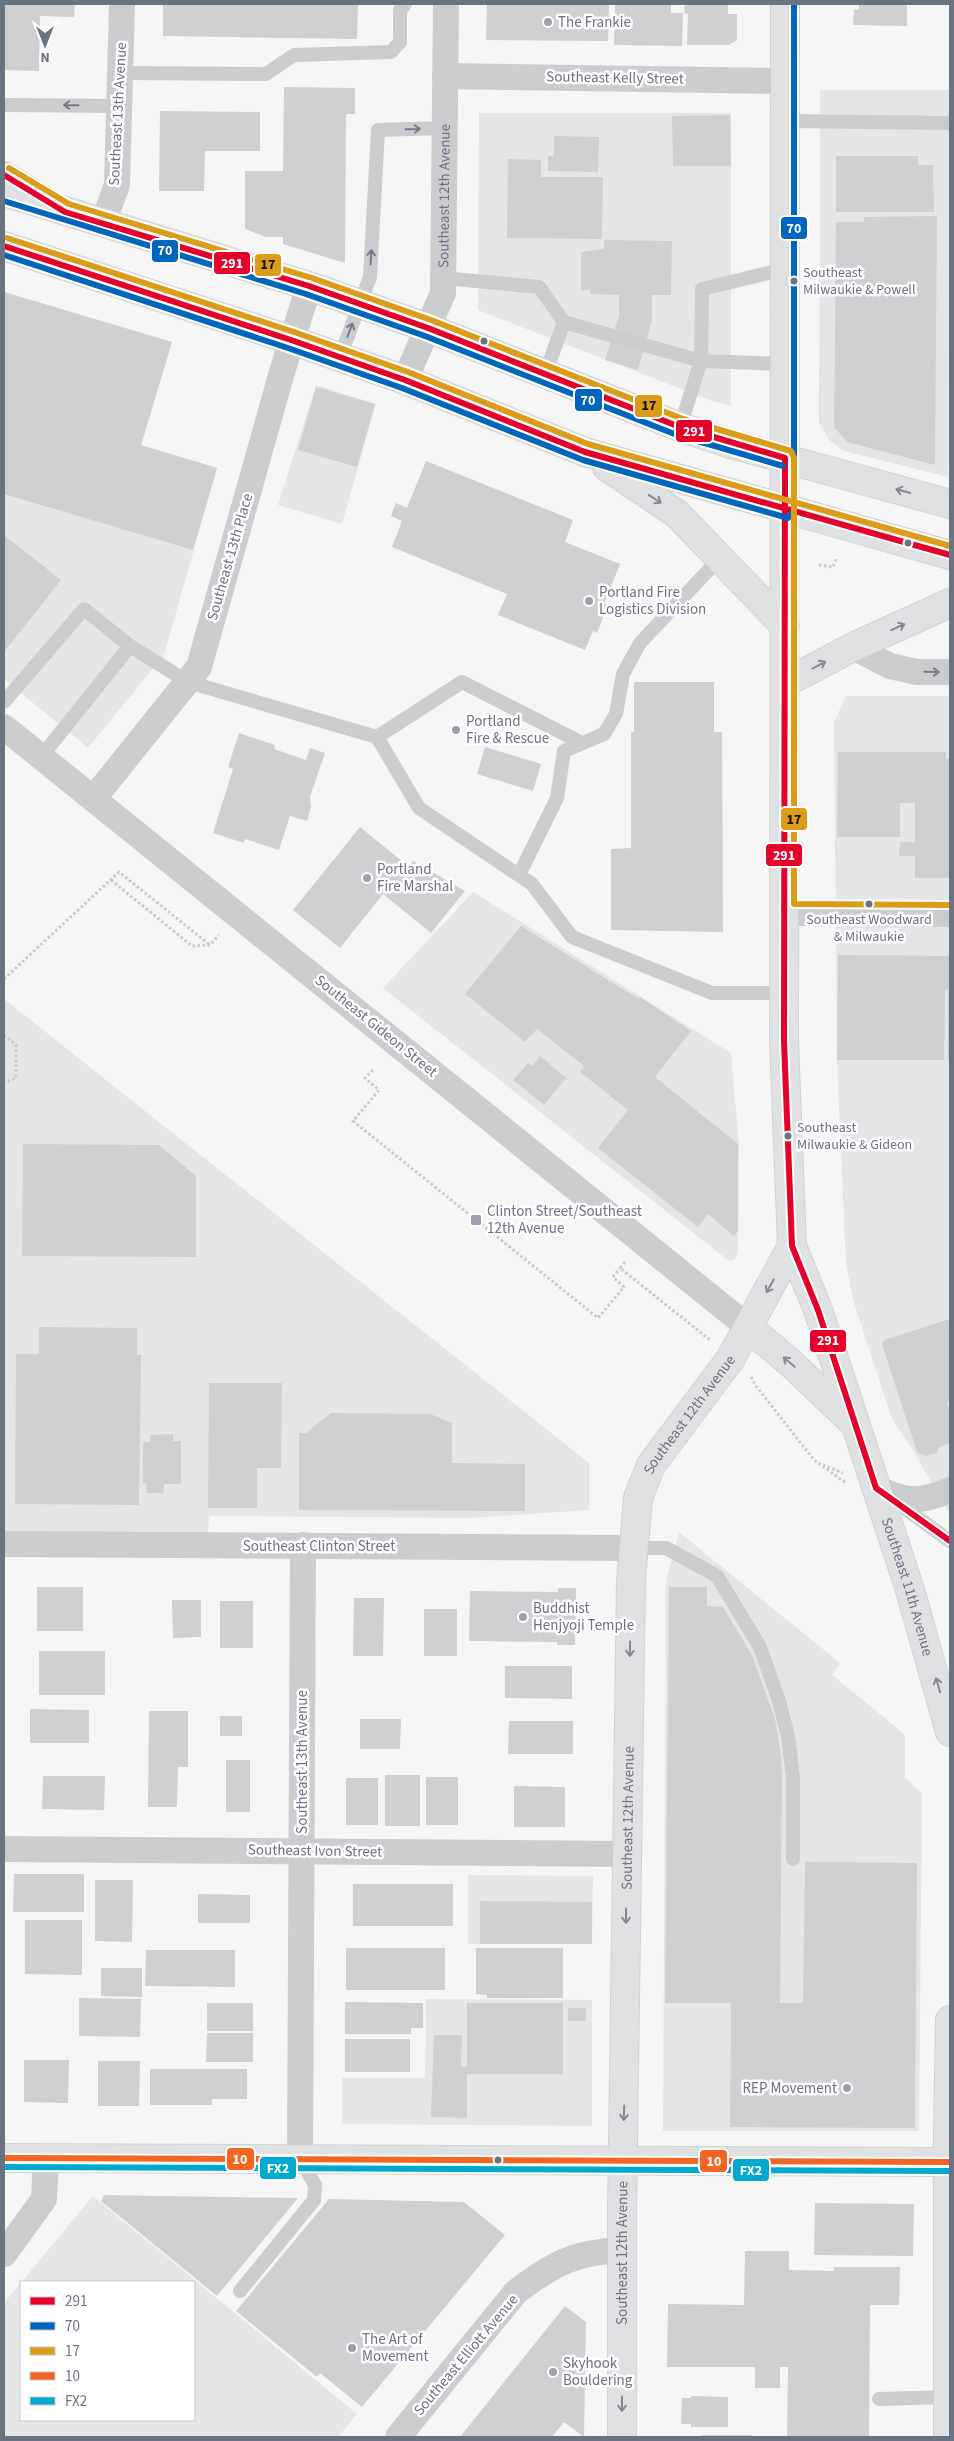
<svg xmlns="http://www.w3.org/2000/svg" width="954" height="2441" viewBox="0 0 954 2441" font-family="'Source Sans 3',sans-serif">
	<style>
		.built { fill: #e5e6e7; fill-rule: evenodd }
		.building { fill: #cfd0d1 }
		.lines { fill: none; stroke-linecap: round; stroke-linejoin: round }
		.secondary-casing { stroke: #d2d3d4; stroke-width: 30 }
		.primary-casing { stroke: #d3d4d5; stroke-width: 30 }
		.path { stroke: #cacbcc; stroke-width: 3; stroke-dasharray: 2.5 2.5; stroke-linecap: butt }
		.service { stroke: #cccdcf; stroke-width: 14 }
		.minor { stroke: #cccdcf; stroke-width: 26 }
		.tertiary { stroke: #cccdcf; stroke-width: 28 }
		.secondary { stroke: #e0e1e2; stroke-width: 28 }
		.primary { stroke: #e0e1e2; stroke-width: 28 }
		.bus-1-casing { stroke: #fff; stroke-width: 10 }
		.bus-2-casing { stroke: #fff; stroke-width: 10 }
		.bus-3-casing { stroke: #fff; stroke-width: 10 }
		.bus-4-casing { stroke: #fff; stroke-width: 10 }
		.bus-5-casing { stroke: #fff; stroke-width: 10 }
		.bus-1 { stroke: #e4002b; stroke-width: 6 }
		.bus-2 { stroke: #0065bd; stroke-width: 6 }
		.bus-3 { stroke: #db9c1a; stroke-width: 6 }
		.bus-4 { stroke: #f26522; stroke-width: 6 }
		.bus-5 { stroke: #00a9ce; stroke-width: 6 }
		.oneway { stroke: #737d8b }
		.oneway2 { stroke: #818a96 }
		.poi-dot { fill: #9aa2ab; stroke: #fff; stroke-width: 2 }
		.bus-dot { fill: #697483; stroke: #fff; stroke-width: 2 }
		.labels { text-anchor: middle; dominant-baseline: central; stroke-width: 5; stroke-linejoin: round; paint-order: stroke }
		.bus-label { font-size: 14px; fill: #697483; stroke: #fff; text-anchor: start }
		.poi-label { font-size: 15px; fill: #697483; stroke: #fff; text-anchor: start }
		.street-label { font-size: 15px; fill: #697483; stroke: #fff }
		.line-badge { stroke: #fff; stroke-width: 2 }
		.badge-label { font-size: 14px; text-anchor: middle; font-weight: bold; fill: #fff }
		.pale-badge-label { font-size: 14px; text-anchor: middle; font-weight: bold; fill: #111 }
	</style>
	<rect width="100%" height="100%" fill="#f6f6f6"/>
	<!-- built -->
	<path class="built" d="M820,90h130l-2,387 -104,-26 -15,-11 -10,-18z
		M479,113h252v293l-19,-5 -234,-91z
		M4,292l168,50 -31,103 76,23 -53,187 -76,93 -84,-69z
		M316,385l60,19 -34,120 -64,-19z
		M846,696h104v819l-36,-63 -22,-33 -39,-119 -7,-37 -9,-202 -3,-339z
		M473,892l258,161 8,91 -1,109 -4,7 -5,1 -346,-273z
		M4,999l585,464v47l-120,8 -260,-2 -1,23 -204,-2z
		M679,1532l161,131 -8,12 71,58 2,4v40l17,17 -3,337h-256l3,-550z
		M468,1875l125,1 -1,68h-124z
		M426,1999l166,1v126l-250,-2v-46h83z
		M93,2196l264,218 -19,23h-334v-134zM21,2282h173v138h-173z"/>
	<!-- building -->
	<path class="building" d="M4,4h71l-1,13 -34,-1 -1,55 -35,-1z
		M163,4l195,1 -1,34 -194,-3z
		M487,4h122l-1,37 -122,-1z
		M615,4h56v9h12l-1,33 -68,-1z
		M685,4h43v10h9v26l-8,5h-42l1,-31 -4,-1z
		M859,4h48v22l-54,-1 1,-16 5,1z
		M284,87l71,1v26h-9l-1,149 -62,-19v-7h-17l-21,-8v-58h38z
		M160,111l100,1v39h-55l-1,40h-45z
		M730,115l1,51h-58l-1,-50z
		M554,136l45,1 -1,35 -50,-1v-15h6z
		M836,156h82v9h15l1,47h-98z
		M508,159l33,1v17h62l-1,62 -95,-1z
		M937,216l-1,123 -1,126 -88,-23 -13,-15 1,-88 1,-117h28v-5z
		M604,240l68,1 -1,54h-19v25l-14,50 -33,-10 14,-44v-21l-29,-1v-4h-9v-38l23,-3z
		M4,292l168,50 -31,103 76,23 -24,82 -189,-56z
		M316,387l59,17 -18,63 -59,-17z
		M426,461l147,59 -8,22 55,22 -16,40 4,1 -11,28 -4,-2 -8,19 -87,-35 9,-21 -115,-47 10,-26 -11,-5 5,-13 11,5z
		M4,535l57,45 -57,72z
		M634,682h80v50h8l1,200 -112,-2v-81l20,-1v-116h3z
		M239,733l36,12 -1,4 32,11 4,-12 15,5 -15,44 1,10 -4,14 -17,-5 -11,34 -34,-11 -1,4 -31,-10 20,-64 -5,-2z
		M485,747l56,17 -8,27 -56,-17z
		M838,752h108v7h4v119h-35v-22h-16l1,-14h15v-39h-15v34h-63z
		M360,827l48,39 5,-5 52,30 -34,42 -48,-39 -43,54 -47,-38z
		M521,926l118,73 1,-2 51,34 -36,46 83,67v87l-4,5 -26,-22 -10,13 -100,-79 30,-38 -48,-38 4,-6 -47,-37 -12,13 -60,-48z
		M838,955l112,1v104h-2v-70h-3l-1,70h-107z
		M540,1056l26,22 -22,27 -31,-25 15,-17 4,3z
		M23,1144l136,1 37,31v81l-174,-1z
		M950,1319v82l-3,1 3,10v31l-11,4 -2,6 -11,3 -9,-4 -35,-108 2,-4z
		M39,1327l98,1v27h4l-2,150 -124,-1 1,-150h23z
		M209,1383h73l-1,85h-24v40h-49z
		M331,1413l99,1 22,9v40l73,1v47l-226,-1v-77h7z
		M173,1434v7h8v43h-17l-1,9h-16l-1,-10h-3v-41h7v-7z
		M37,1587h46v44h-46z
		M669,1587h38v19l16,1 29,48 23,64 6,37 1,20 -2,227h23l2,-141 112,1 -2,265 -185,-1 1,-124h-66z
		M558,1588h18l-1,57h-18v-3l-88,-1 1,-50 88,1z
		M354,1598h30l-1,58h-30z
		M172,1600h29v37l-28,1z
		M220,1601h33v47h-33z
		M424,1609h33v47h-33z
		M39,1651h66v44h-66z
		M505,1666h67v33l-67,-1z
		M30,1709l59,1v33h-59z
		M149,1711h39v56h-10l-1,40h-29z
		M220,1716h22v20h-22z
		M360,1719h41l-1,30h-40z
		M509,1721h64v33h-65z
		M226,1760h24v52h-24z
		M385,1775h35v51h-35z
		M43,1776h62l-1,34 -62,-1z
		M426,1777h32v48h-32z
		M346,1778h32v47h-32z
		M514,1786l51,1v40h-51z
		M14,1874h70v38h-71z
		M95,1880h38l-1,62 -37,-1z
		M353,1884h100v42h-100z
		M198,1894l52,1v28h-52z
		M480,1901l112,1v42h-112z
		M25,1920h57v55l-57,-1z
		M346,1948h99v42h-99z
		M476,1948h87v50h-76v-3l-11,-1z
		M146,1950h89v37l-90,-1z
		M101,1968h41v29l-41,-1z
		M79,1998l62,1 -1,38 -61,-1z
		M345,2002l78,1v25h-12v6h-66z
		M207,2003h46v28h-46z
		M467,2003h96v71h-96v44l-36,-1 3,-82h28l-1,31h6z
		M568,2008h18v13h-18z
		M207,2033h46v29h-47z
		M345,2039h65v33h-65z
		M24,2060h45l-1,43 -44,-1z
		M98,2061h42l-1,45h-41z
		M150,2069h97v30h-35v6h-62z
		M104,2195l58,1 136,2 -81,98 -116,-95z
		M329,2199l135,3 41,33 -143,172 -42,-34 -3,4 -81,-66z
		M815,2203l99,1 -1,52 -99,-1z
		M745,2251h44v19l45,1v-4h66l-1,38h-29l-1,132h-82l1,-70h-8v21h-25v-21h-88l1,-63 76,1z
		M565,2306l21,16 -2,115 -20,-15 -12,15h-92z
		M691,2396l37,1v30h-37v-3h-10l1,-26h9z
		M701,2435h51v2h-51z"/>
	<g class="lines">
		<defs>
			<g id="secondary">
				<path id="s2" d="M785,4l-1,1037 8,205 26,64 92,280 40,142"/>
				<path d="M748,1327l46,39 60,57"/>
				<path d="M4,2158l944,4"/>
				<path id="s3" d="M622,2437v-224l9,-633 7,-82 13,-33 80,-107 61,-112"/>
				<path d="M948,2437v-307l2,-110"/>
			</g>
			<path id="primary" d="M4,192l305,94 119,42 252,99 51,17 219,60
				M4,246l287,94 114,40 180,72 365,103
				M607,467l70,47 108,112
				M785,683l68,-36 97,-44"/>
		</defs>
		<!-- secondary casing -->
		<use href="#secondary" class="secondary-casing"/>
		<!-- primary casing -->
		<use href="#primary" class="primary-casing"/>
		<!-- path -->
		<path class="path" d="M819,565l14,2 3,-8
			M111,880l81,66 18,-1 9,-10
			M4,979l115,-107 91,73
			M4,1035l12,10v33l-12,5
			M373,1070l-8,8 14,12 -26,31 245,197 26,-31 -11,-10 7,-9
			M625,1262l-5,6 90,72
			M751,1377l5,9 58,74 32,23
			M823,1465l20,8"/>
		<!-- service -->
		<path class="service" d="M121,73l145,1 28,-19 97,-3 9,-10v-32l5,-6
			M4,105l115,1
			M786,121l164,2
			M443,278l96,9 25,35 -19,52
			M564,322l137,39 84,3
			M340,357l30,-80 8,-147 66,-2
			M680,427l21,-66 1,-72 83,-20
			M4,702l80,-93 46,37 58,36 189,55 42,71 113,76 40,53 140,56h72
			M377,737l85,-55 120,61
			M41,757l89,-111
			M519,875l38,-77 7,-47 40,-17 12,-20 7,-40 17,-31 80,-85
			M896,1502l54,39
			M634,1548h32l51,28 43,71 19,54 9,35 5,41v82
			M240,2291l74,-91 1,-15 -15,-26
			M879,2399l69,-2"/>
		<!-- minor -->
		<g class="minor">
			<path d="M445,76l341,5"/>
			<path d="M103,223l14,-38 5,-181"/>
			<path id="s1" d="M405,380l38,-87 3,-289"/>
			<path d="M853,647l37,19 27,6h33"/>
			<path d="M4,727l744,600"/>
			<path d="M94,798l105,-131 83,-295 27,-86"/>
			<path d="M785,913l165,1"/>
			<path d="M876,1488c30,14 43,15 74,2"/>
			<path d="M4,1544l630,4"/>
			<path d="M4,1849l623,5"/>
			<path d="M300,2159l3,-614"/>
			<path d="M4,2254l40,-55 2,-41"/>
			<path d="M398,2437l118,-145c38,-29 59,-40 107,-42"/>
		</g>
		<!-- tertiary -->
		<path class="tertiary" d="M4,175l41,25"/>
		<!-- secondary -->
		<use href="#secondary" class="secondary"/>
		<!-- primary -->
		<use href="#primary" class="primary"/>
		<defs>
			<path id="bus-1" d="M4,175l61,37 244,74 119,42 252,99 105,31 -1,583 8,205 26,64 58,178 74,53
				M4,246l287,94 114,40 180,72 365,103"/>
			<path id="bus-2" d="M4,201l302,93 119,42 252,99 106,31
				M4,255l284,93 114,40 181,72 205,58 6,-8v-506"/>
			<path id="bus-3" d="M9,168l60,36 243,74 119,42 252,99 108,32 3,7v446l156,1
				M7,238l287,94 114,40 180,72 362,102"/>
			<path id="bus-4" d="M4,2158l946,4"/>
			<path id="bus-5" d="M4,2167l946,4"/>
		</defs>
		<!-- bus-1 casing -->
		<use href="#bus-1" class="bus-1-casing"/>
		<!-- bus-2 casing -->
		<use href="#bus-2" class="bus-2-casing"/>
		<!-- bus-3 casing -->
		<use href="#bus-3" class="bus-3-casing"/>
		<!-- bus-4 casing -->
		<use href="#bus-4" class="bus-4-casing"/>
		<!-- bus-5 casing -->
		<use href="#bus-5" class="bus-5-casing"/>
		<!-- bus-1 -->
		<use href="#bus-1" class="bus-1"/>
		<!-- bus-2 -->
		<use href="#bus-2" class="bus-2"/>
		<!-- bus-3 -->
		<use href="#bus-3" class="bus-3"/>
		<!-- bus-4 -->
		<use href="#bus-4" class="bus-4"/>
		<!-- bus-5 -->
		<use href="#bus-5" class="bus-5"/>
	</g>
	<!-- one-way arrows -->
	<defs><path id="oneway-shaft" d="M-6 0H5M1.5-3L5.5 0L1.5 3" fill="none" stroke-width="1.6" stroke-linecap="round" stroke-linejoin="round" transform="scale(1.25)"/></defs>
	<g class="oneway">
		<use href="#oneway-shaft" transform="translate(71 105) rotate(-179)"/>
		<use href="#oneway-shaft" transform="translate(413 129) rotate(-1)"/>
		<use href="#oneway-shaft" transform="translate(371 257) rotate(-87)"/>
		<use href="#oneway-shaft" transform="translate(350 330) rotate(-69)"/>
		<use href="#oneway-shaft" transform="translate(932 672) rotate(1)"/>
	</g>
	<g class="oneway2">
		<use href="#oneway-shaft" transform="translate(903 491) rotate(-164)"/>
		<use href="#oneway-shaft" transform="translate(655 499) rotate(34)"/>
		<use href="#oneway-shaft" transform="translate(898 627) rotate(-24)"/>
		<use href="#oneway-shaft" transform="translate(819 665) rotate(-28)"/>
		<use href="#oneway-shaft" transform="translate(770 1286) rotate(119)"/>
		<use href="#oneway-shaft" transform="translate(789 1362) rotate(-140)"/>
		<use href="#oneway-shaft" transform="translate(630 1649) rotate(91)"/>
		<use href="#oneway-shaft" transform="translate(938 1685) rotate(-106)"/>
		<use href="#oneway-shaft" transform="translate(626 1916) rotate(90)"/>
		<use href="#oneway-shaft" transform="translate(624 2113) rotate(92)"/>
		<use href="#oneway-shaft" transform="translate(622 2404) rotate(90)"/>
	</g>
	<!-- markers -->
	<g class="poi-dot">
		<circle cx="548" cy="22" r="5"/>
		<circle cx="589" cy="601" r="5"/>
		<circle cx="456" cy="730" r="5"/>
		<circle cx="367" cy="878" r="5"/>
		<rect x="470" y="1214" width="12" height="12" rx="2.5"/>
		<circle cx="523" cy="1617" r="5"/>
		<circle cx="847" cy="2088" r="5"/>
		<circle cx="352" cy="2348" r="5"/>
		<circle cx="553" cy="2372" r="5"/>
	</g>
	<g class="bus-dot">
		<circle cx="794" cy="281" r="4.5"/>
		<circle cx="484" cy="341" r="4.5"/>
		<circle cx="908" cy="543" r="4.5"/>
		<circle cx="869" cy="904" r="4.5"/>
		<circle cx="788" cy="1136" r="4.5"/>
		<circle cx="498" cy="2160" r="4.5"/>
	</g>
	<g class="labels">
		<!-- bus labels -->
		<g class="bus-label">
			<text x="803" y="273">Southeast<tspan x="803" dy="17">Milwaukie &amp; Powell</tspan></text>
			<text x="869" y="920" text-anchor="middle">Southeast Woodward<tspan x="869" dy="17">&amp; Milwaukie</tspan></text>
			<text x="797" y="1128">Southeast<tspan x="797" dy="17">Milwaukie &amp; Gideon</tspan></text>
		</g>
		<!-- poi labels -->
		<g class="poi-label">
			<text x="558" y="22">The Frankie</text>
			<text x="599" y="592">Portland Fire<tspan x="599" dy="17">Logistics Division</tspan></text>
			<text x="466" y="721">Portland<tspan x="466" dy="17">Fire &amp; Rescue</tspan></text>
			<text x="377" y="869">Portland<tspan x="377" dy="17">Fire Marshal</tspan></text>
			<text x="487" y="1211">Clinton Street/Southeast<tspan x="487" dy="17">12th Avenue</tspan></text>
			<text x="533" y="1608">Buddhist<tspan x="533" dy="17">Henjyoji Temple</tspan></text>
			<text x="837" y="2088" text-anchor="end">REP Movement</text>
			<text x="362" y="2339">The Art of<tspan x="362" dy="17">Movement</tspan></text>
			<text x="563" y="2363">Skyhook<tspan x="563" dy="17">Bouldering</tspan></text>
		</g>
		<!-- street labels -->
		<g class="street-label">
			<text transform="translate(615 78) rotate(1)">Southeast Kelly Street</text>
			<text transform="translate(118 114) rotate(-87)">Southeast 13th Avenue</text>
			<text stroke="none"><textPath href="#s1" startOffset="192">Southeast 12th Avenue</textPath></text>
			<text transform="translate(230 557) rotate(-74)">Southeast 13th Place</text>
			<text transform="translate(376 1026) rotate(39)">Southeast Gideon Street</text>
			<text stroke="none"><textPath href="#s3" startOffset="1038">Southeast 12th Avenue</textPath></text>
			<text x="319" y="1546">Southeast Clinton Street</text>
			<text stroke="none"><textPath href="#s2" startOffset="1602">Southeast 11th Avenue</textPath></text>
			<text transform="translate(302 1762) rotate(-90)">Southeast 13th Avenue</text>
			<text stroke="none"><textPath href="#s3" startOffset="619">Southeast 12th Avenue</textPath></text>
			<text transform="translate(315 1851) rotate(1)">Southeast Ivon Street</text>
			<text stroke="none"><textPath href="#s3" startOffset="184">Southeast 12th Avenue</textPath></text>
			<text transform="translate(466 2355) rotate(-50)">Southeast Elliott Avenue</text>
		</g>
	</g>
	<g class="line-badge">
		<rect x="780" y="216" width="28" height="24" rx="5" fill="#0065bd"/>
		<rect x="151" y="239" width="28" height="24" rx="5" fill="#0065bd"/>
		<rect x="213" y="251" width="38" height="24" rx="5" fill="#e4002b"/>
		<rect x="254" y="253" width="28" height="24" rx="5" fill="#db9c1a"/>
		<rect x="574" y="388" width="29" height="24" rx="5" fill="#0065bd"/>
		<rect x="634" y="394" width="29" height="24" rx="5" fill="#db9c1a"/>
		<rect x="675" y="419" width="38" height="24" rx="5" fill="#e4002b"/>
		<rect x="780" y="807" width="28" height="24" rx="5" fill="#db9c1a"/>
		<rect x="765" y="843" width="38" height="24" rx="5" fill="#e4002b"/>
		<rect x="809" y="1329" width="38" height="24" rx="5" fill="#e4002b"/>
		<rect x="226" y="2147" width="29" height="24" rx="5" fill="#f26522"/>
		<rect x="699" y="2149" width="29" height="24" rx="5" fill="#f26522"/>
		<rect x="259" y="2156" width="38" height="24" rx="5" fill="#00a9ce"/>
		<rect x="732" y="2158" width="38" height="24" rx="5" fill="#00a9ce"/>
	</g>
	<g class="badge-label">
		<text x="794" y="233">70</text>
		<text x="165" y="255">70</text>
		<text x="232" y="268">291</text>
		<text x="588" y="405">70</text>
		<text x="694" y="436">291</text>
		<text x="784" y="860">291</text>
		<text x="828" y="1345">291</text>
		<text x="240" y="2164">10</text>
		<text x="714" y="2166">10</text>
		<text x="278" y="2173">FX2</text>
		<text x="751" y="2175">FX2</text>
	</g>
	<g class="pale-badge-label">
		<text x="268" y="269">17</text>
		<text x="649" y="410">17</text>
		<text x="794" y="824">17</text>
	</g>
	<!-- border -->
	<rect width="954" height="2441" fill="none" stroke="#697483" stroke-width="10"/>
	<!-- legend -->
	<rect x="20" y="2281" width="175" height="140" fill="#ffffff" stroke="#c3c7cd"/>
	<rect x="30" y="2297" width="25" height="8" fill="#e4002b" stroke="#c3c7cd"/>
	<text x="65" y="2306" font-size="15" fill="#697483">291</text>
	<rect x="30" y="2322" width="25" height="8" fill="#0065bd" stroke="#c3c7cd"/>
	<text x="65" y="2331" font-size="15" fill="#697483">70</text>
	<rect x="30" y="2347" width="25" height="8" fill="#db9c1a" stroke="#c3c7cd"/>
	<text x="65" y="2356" font-size="15" fill="#697483">17</text>
	<rect x="30" y="2372" width="25" height="8" fill="#f26522" stroke="#c3c7cd"/>
	<text x="65" y="2381" font-size="15" fill="#697483">10</text>
	<rect x="30" y="2397" width="25" height="8" fill="#00a9ce" stroke="#c3c7cd"/>
	<text x="65" y="2406" font-size="15" fill="#697483">FX2</text>
	<!-- north arrow -->
	<g transform="translate(45 45) rotate(180)" stroke="#ffffff" stroke-width="4" paint-order="stroke">
	<path d="M0-4L9 19L0 12L-9 19Z" fill="#697483"/>
	<text y="-8" font-size="14" font-weight="bold" text-anchor="middle" fill="#697483">N</text>
	</g>
</svg>
